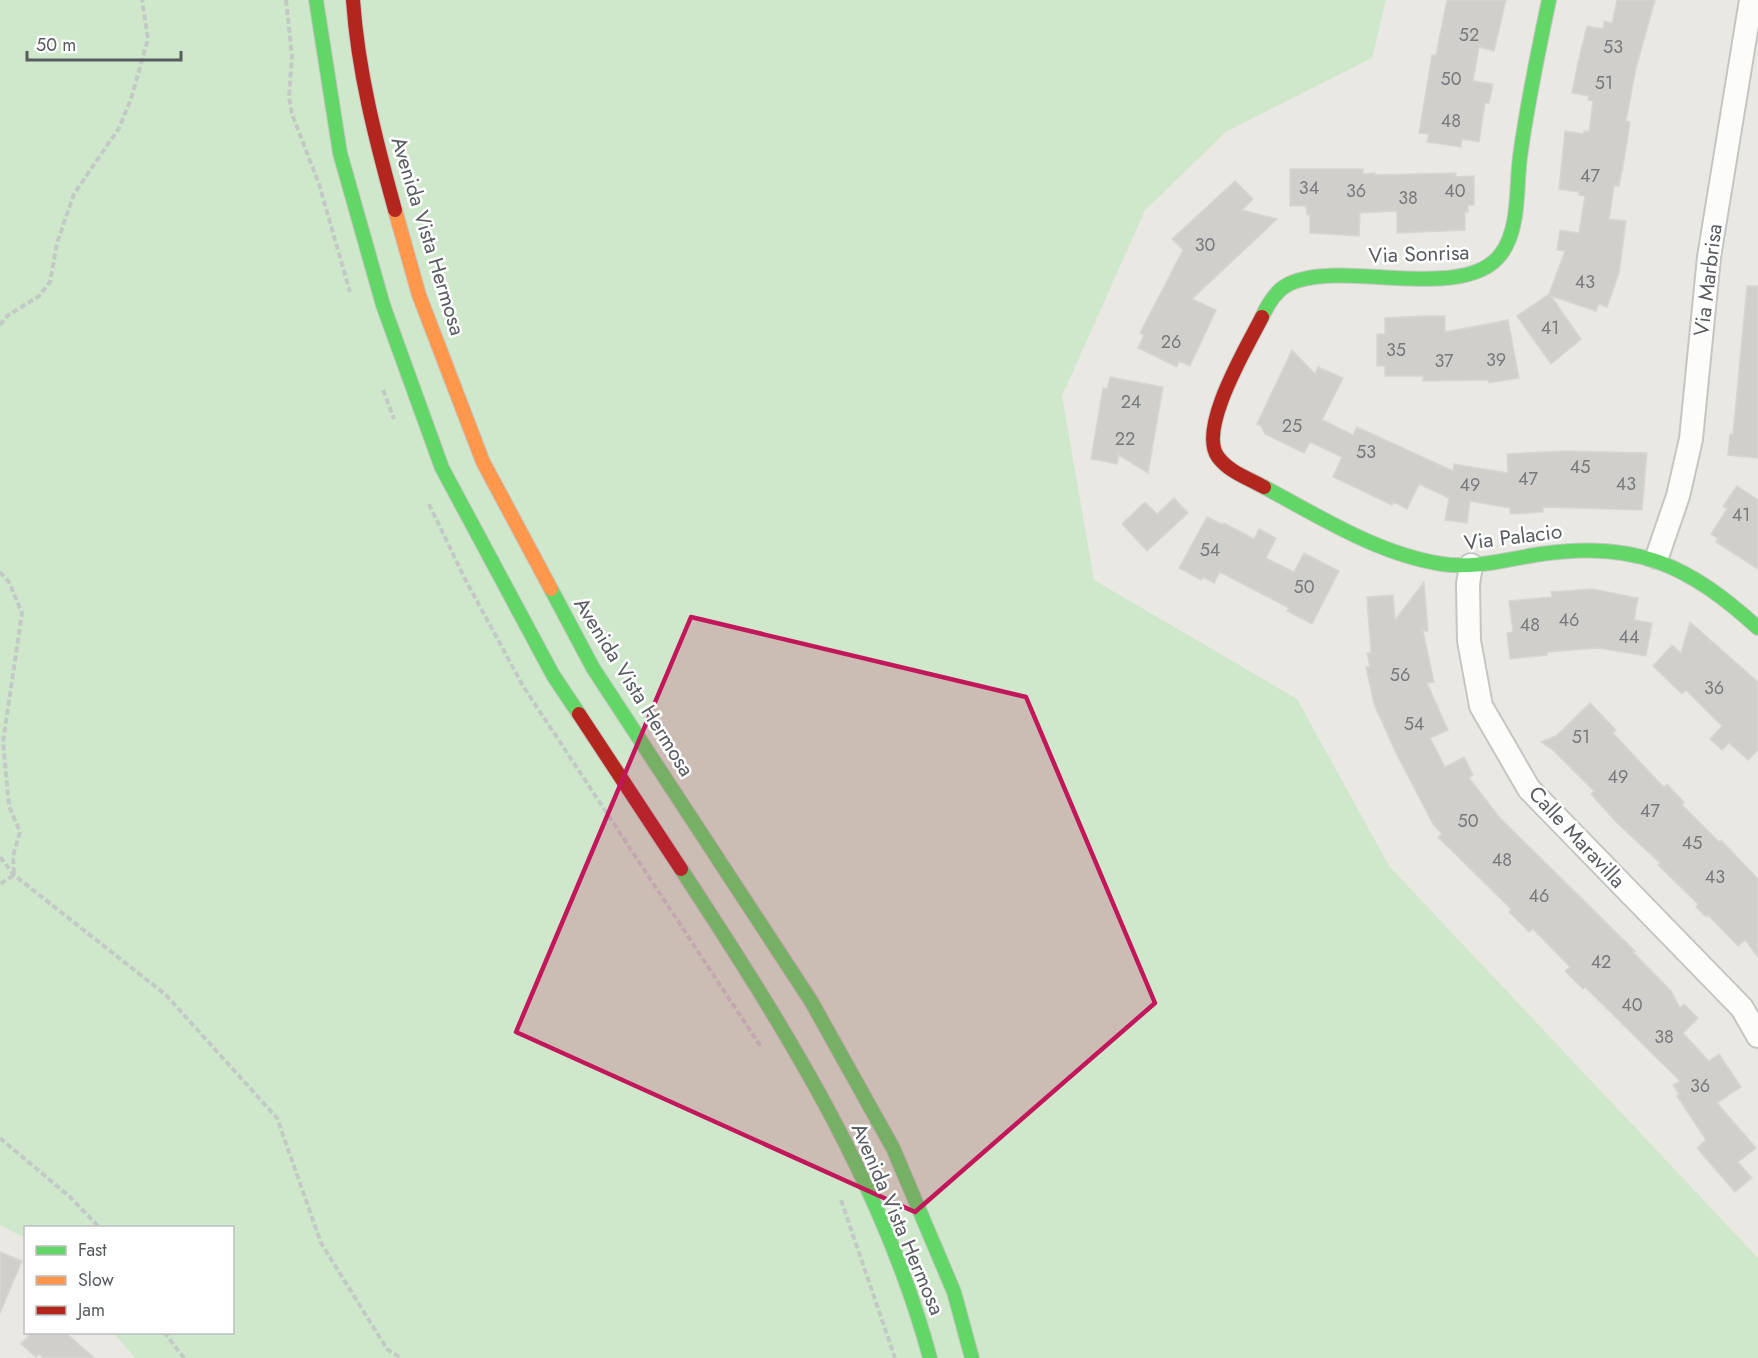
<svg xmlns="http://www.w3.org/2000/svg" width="1758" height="1358" viewBox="0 0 1758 1358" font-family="Jost,sans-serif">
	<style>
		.green { fill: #cfe7cb }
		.building { fill: #d0cfcc; stroke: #d8d6d1; stroke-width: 1.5 }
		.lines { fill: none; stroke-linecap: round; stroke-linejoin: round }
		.street-casing { stroke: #c5c5c3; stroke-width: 26 }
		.fast-casing { stroke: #c5c6c4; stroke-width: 16 }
		.slow-casing { stroke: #c5c6c4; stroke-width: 16 }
		.jam-casing { stroke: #c5c6c4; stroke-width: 16 }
		.path { stroke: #c3cac6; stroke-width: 4; stroke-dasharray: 6 3; stroke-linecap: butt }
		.street { stroke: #fcfcfb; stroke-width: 22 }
		.fast { stroke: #63d668; stroke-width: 14 }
		.slow { stroke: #ff974d; stroke-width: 14 }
		.jam { stroke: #b3261e; stroke-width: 14 }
		.marked { fill: #c2185b; fill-opacity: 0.2; stroke: #c2185b; stroke-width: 4.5; stroke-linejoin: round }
		.labels { text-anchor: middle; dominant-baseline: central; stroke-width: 5; stroke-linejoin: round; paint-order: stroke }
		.number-label { font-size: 18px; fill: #777a7d }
		.street-label { font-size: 21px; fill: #585c61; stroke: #fff }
	</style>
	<rect width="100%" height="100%" fill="#e9e8e2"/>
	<!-- green -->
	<path class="green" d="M0,0h1386l-14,58 -145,73 -82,79 -83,186 32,184 203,119 92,167 369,392v100h-1623l-21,-25 118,-1v-104h-206l-1,10 -25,-13z"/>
	<!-- building -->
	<path class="building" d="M1447,0h59l-12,51 -15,-4 -6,34 20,3 -4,19h-4l-6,39 -17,-3 -1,8 -34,-5 2,-8 -10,-1 13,-78h4z
		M1617,0h38l-19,68 -10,53 4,1 -6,38 -5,26h-5l-5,33 17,2 -7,52 -12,34 -8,-3 -3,7 -45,-15 30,43 -30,25 -34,-48 32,-22 16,-43 -8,-1 3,-20 19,3 6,-37 -6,-1v-3l-20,-3 6,-58 19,3v-3l5,1 4,-31 -5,-1 1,-4 -17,-3 6,-30 9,-37 16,3 1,-8 8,2z
		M1290,169h73v5l12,-1v2l81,-2 -1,4 19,-1v29h-6v7h-3v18l-68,3v-22l-37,2 -1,23 -49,-3v-18h-3l-1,-9h-16z
		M1235,181l18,18 -11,11 35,9 -85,80 24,11 -26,56 -11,-5 -2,6 -39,-19 6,-13 -4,-2 43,-83 -11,-11z
		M1747,286h11v172l-30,-3 2,-21h3z
		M1423,316h22v16l63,-12 11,58 -30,5 -1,-3 -65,1v-5h-38v-10h-8v-32h8v-16z
		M1292,350l23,24 3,-7 25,11 -21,42 31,15 4,-8 96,44 1,-7 54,9 -1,-19 56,-3 84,2 -5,57 -99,-3v5l-33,2v-6l-40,-7 -3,22 -22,-3 4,-22 -30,-14 -12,25 -13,-7 -2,3 -59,-28 9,-20 -32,-15 -6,11 -39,-19 -4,-8 -4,-2z
		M1110,377l53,10 -15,86 -29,-18 -2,9 -26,-5 12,-71 4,1z
		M1737,486l21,14v69l-42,-27 2,-3 -7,-5 16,-25 -4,-3z
		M1174,498l14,15 -41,38 -25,-27 23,-22 12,12z
		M1207,517l16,8 1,-2 30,16 5,-10 17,9 -10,20 28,14 10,-19 35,18 -27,53 -25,-13 2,-3 -69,-36 -6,11 -11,-6 -2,3 -22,-12z
		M1424,582l4,49h-5l11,51 -7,1 21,47 -18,8 15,29 19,-10 9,18 -4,3 31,40 135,133 -2,1 38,39 9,17 4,-4 14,14 -15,15 26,28 10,-7 22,33 -24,16 39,45 -18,14 14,16 -17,14 -38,-44 9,-8 -29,-44 2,-2 -6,-9 7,-4 -95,-94 -2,2 -18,-18 5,-4 -37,-38 -4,3 -20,-20 2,-3 -73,-72 4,-3 -9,-10 -37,-71 -22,-49 -8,-37h4l-3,-14h4l-4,-56 26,-2 2,25z
		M1592,589l46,9 -4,22 18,3 -6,33 -48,-8 -51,4v3l-37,4 -3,-26 6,-1 -4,-31 43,-4 -1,-5z
		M1690,622l68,60v68l-10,10 -19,-17 -7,7 -12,-11 12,-13 -36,-36 -4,4 -29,-28 19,-21 9,8z
		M1590,703l26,27 -3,3 41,44 10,10 3,-3 17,18 -2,3 37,37 2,-2 37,39v78l-13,-17 -7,6 -30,-31 -2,2 -10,-10 2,-3 -40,-39 2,-2 -44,-41 -25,-28 3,-3 -41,-41 -12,-8 15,-6z
		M0,1252l22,9 -22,52z
		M32,1332h33l29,26h-51l-4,-4 -3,3 -15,-13z"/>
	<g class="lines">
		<defs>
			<path id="street" d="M1657,557l21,-61 13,-57 18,-182 42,-257
				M1471,565l-3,19 1,57 12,65 48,83 213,219 16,28"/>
			<path id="fast" d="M316,0l24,153 43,152 59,163 111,207 26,39
				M1262,317c5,-11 14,-26 25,-32 51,-28 176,20 214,-31 19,-25 15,-67 19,-97 7,-53 18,-105 29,-157
				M1264,487c56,30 114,67 178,77 33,5 66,-5 99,-10 94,-14 148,11 217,74
				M551,589l42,79 218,333 82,147 61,144 18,66
				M681,869c100,153 201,311 249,489"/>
			<path id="slow" d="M395,210l24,85 64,167 68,127"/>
			<path id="jam" d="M353,0c5,72 23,141 42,210
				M1262,317c-14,28 -65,112 -44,140 11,15 30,21 46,30
				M579,714l102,155"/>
		</defs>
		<!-- street casing -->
		<use href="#street" class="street-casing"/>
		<!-- fast casing -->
		<use href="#fast" class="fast-casing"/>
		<!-- slow casing -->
		<use href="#slow" class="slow-casing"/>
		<!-- jam casing -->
		<use href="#jam" class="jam-casing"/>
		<!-- path -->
		<path class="path" d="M286,0l6,56 -3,41 3,17 27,70 31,108
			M0,325l7,-9 32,-20 11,-14 7,-39 17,-49 45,-66 12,-29 17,-60 -6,-39
			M383,390l11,29
			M429,504l36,75 58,107 238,361
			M0,572l9,10 13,31 -19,129 6,64 11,26 -7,24 1,19 -14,9
			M0,857l14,18 152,120 111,123 44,125 66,106 14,9
			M0,1138l70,59 30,31
			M841,1200l54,158
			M164,1332l20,26"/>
		<!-- street -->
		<use href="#street" class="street"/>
		<!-- fast -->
		<use href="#fast" class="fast"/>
		<!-- slow -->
		<use href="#slow" class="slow"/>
		<!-- jam -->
		<use href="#jam" class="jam"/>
	</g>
	<!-- marked area -->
	<path class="marked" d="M691,617l335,80 129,306 -240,209 -399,-180z"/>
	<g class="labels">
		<!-- number labels -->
		<g class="number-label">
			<text x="1469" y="35">52</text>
			<text x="1613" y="47">53</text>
			<text x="1451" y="79">50</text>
			<text x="1604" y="83">51</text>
			<text x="1451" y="121">48</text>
			<text x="1590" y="176">47</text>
			<text x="1309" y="188">34</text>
			<text x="1356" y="191">36</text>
			<text x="1455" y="191">40</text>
			<text x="1408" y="198">38</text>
			<text x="1205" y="245">30</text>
			<text x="1585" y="282">43</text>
			<text x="1550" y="328">41</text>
			<text x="1171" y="342">26</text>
			<text x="1396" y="350">35</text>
			<text x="1496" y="360">39</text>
			<text x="1444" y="361">37</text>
			<text x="1131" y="402">24</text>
			<text x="1292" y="426">25</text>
			<text x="1125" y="439">22</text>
			<text x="1366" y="452">53</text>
			<text x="1580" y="467">45</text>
			<text x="1528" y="479">47</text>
			<text x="1626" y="484">43</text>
			<text x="1470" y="485">49</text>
			<text x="1741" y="515">41</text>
			<text x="1210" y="550">54</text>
			<text x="1304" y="587">50</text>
			<text x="1569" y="620">46</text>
			<text x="1530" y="625">48</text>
			<text x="1629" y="637">44</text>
			<text x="1400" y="675">56</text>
			<text x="1714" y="688">36</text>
			<text x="1414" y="724">54</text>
			<text x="1581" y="737">51</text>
			<text x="1618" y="777">49</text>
			<text x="1650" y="811">47</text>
			<text x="1468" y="821">50</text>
			<text x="1692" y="843">45</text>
			<text x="1502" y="860">48</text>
			<text x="1715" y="877">43</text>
			<text x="1539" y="896">46</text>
			<text x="1601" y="962">42</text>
			<text x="1632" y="1005">40</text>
			<text x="1664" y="1037">38</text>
			<text x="1700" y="1086">36</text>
		</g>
		<!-- street labels -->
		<g class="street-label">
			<text transform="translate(428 236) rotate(73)">Avenida Vista Hermosa</text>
			<text transform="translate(1419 254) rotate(-2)">Via Sonrisa</text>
			<text transform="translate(1708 280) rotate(-83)">Via Marbrisa</text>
			<text transform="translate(1513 537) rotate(-7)">Via Palacio</text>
			<text transform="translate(634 687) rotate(58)">Avenida Vista Hermosa</text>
			<text transform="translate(1577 837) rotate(47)">Calle Maravilla</text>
			<text transform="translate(898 1219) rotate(67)">Avenida Vista Hermosa</text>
		</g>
	</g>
	<!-- legend -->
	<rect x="24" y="1226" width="210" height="108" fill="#ffffff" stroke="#bcbec0" stroke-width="1.5"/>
	<rect x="36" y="1246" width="30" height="9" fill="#63d668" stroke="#bcbec0" stroke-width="1.5"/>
	<text x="78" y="1256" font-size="18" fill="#585c61">Fast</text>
	<rect x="36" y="1276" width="30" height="9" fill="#ff974d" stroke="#bcbec0" stroke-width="1.5"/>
	<text x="78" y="1286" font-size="18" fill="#585c61">Slow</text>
	<rect x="36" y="1306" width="30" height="9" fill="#b3261e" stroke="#bcbec0" stroke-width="1.5"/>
	<text x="78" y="1316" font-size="18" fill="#585c61">Jam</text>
	<!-- scale -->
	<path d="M27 51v9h154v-9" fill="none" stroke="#585c61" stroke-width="3"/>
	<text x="36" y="51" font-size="18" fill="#585c61" stroke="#ffffff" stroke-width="4.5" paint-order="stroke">50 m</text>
</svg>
